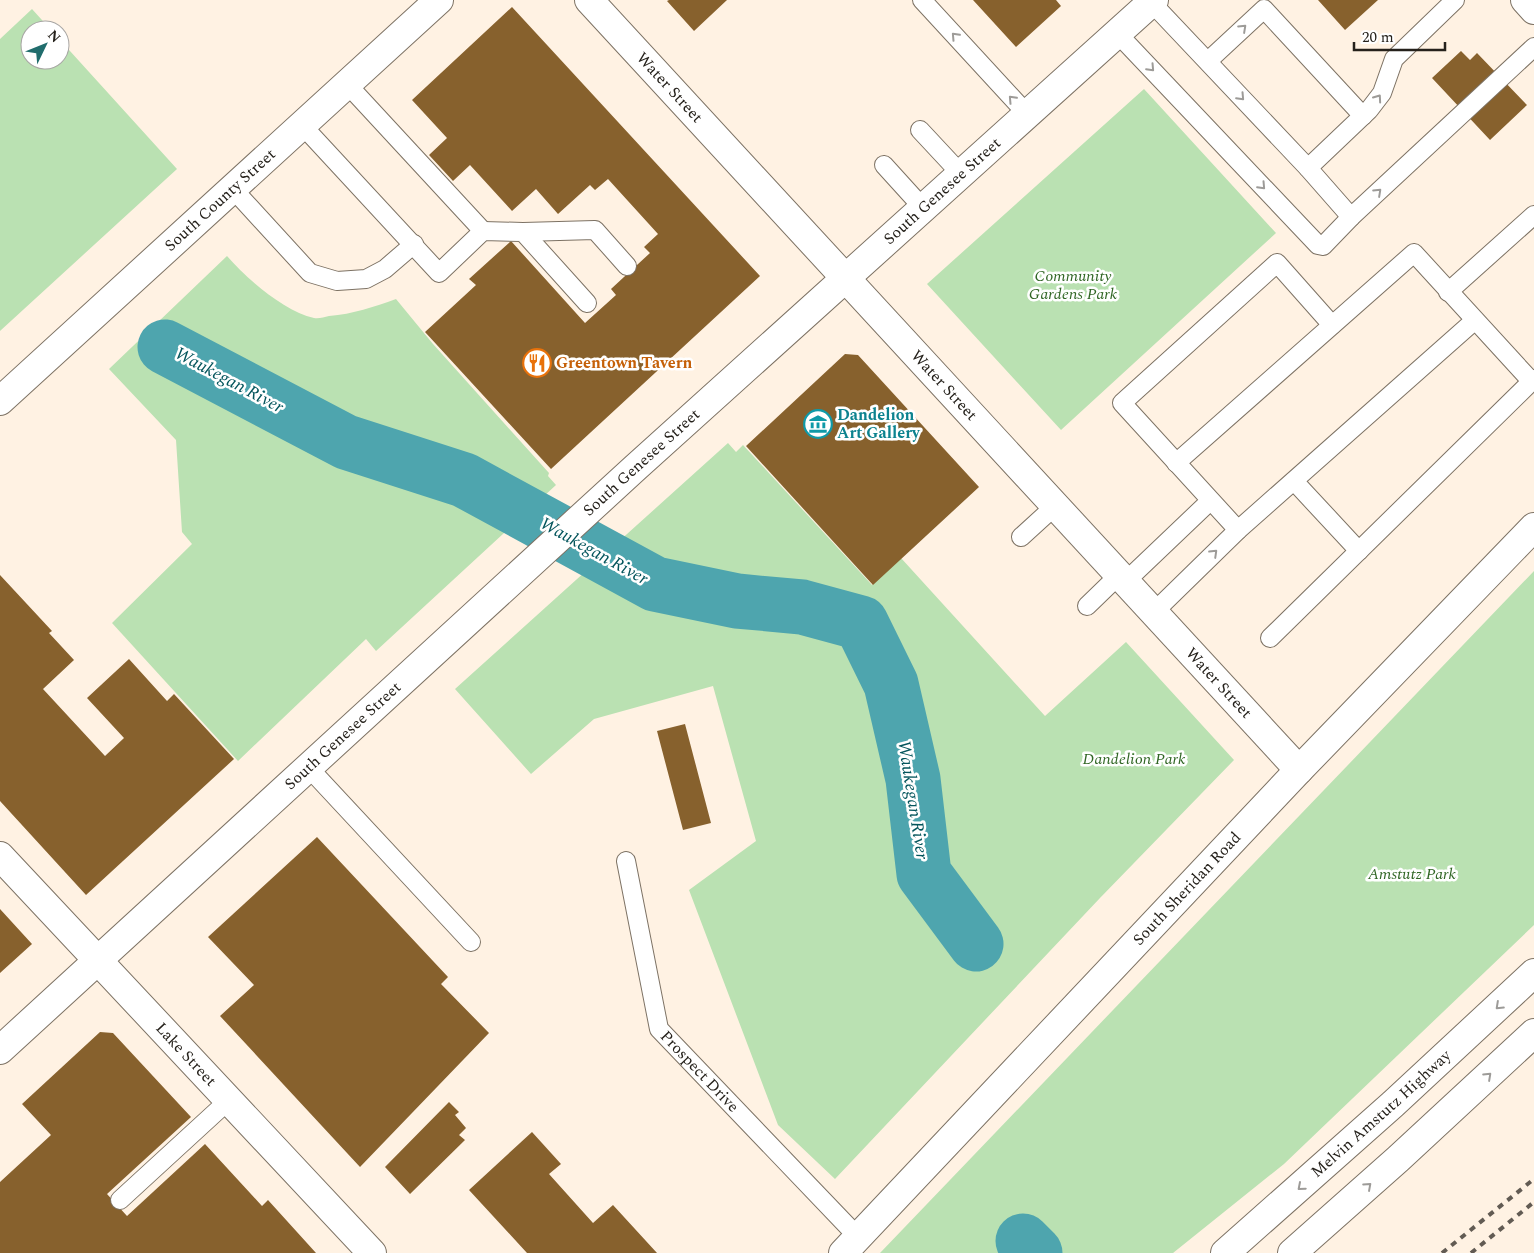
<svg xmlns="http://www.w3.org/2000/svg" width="1534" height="1253" viewBox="0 0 1534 1253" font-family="Spectral,serif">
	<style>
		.green { fill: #bae1b2 }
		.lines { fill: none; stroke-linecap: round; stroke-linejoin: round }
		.river { stroke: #4ea5ae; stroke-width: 55 }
		.building { fill: #87612d }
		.lane-casing { stroke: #7d7264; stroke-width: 20 }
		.street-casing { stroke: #7d7264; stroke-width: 30 }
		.secondary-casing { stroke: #7d7264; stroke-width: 30 }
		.highway-casing { stroke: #7d7264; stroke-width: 30 }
		.lane { stroke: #fff; stroke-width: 18 }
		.street { stroke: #fff; stroke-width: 28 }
		.secondary { stroke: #fff; stroke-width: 28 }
		.highway { stroke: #fff; stroke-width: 28 }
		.rail { stroke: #625b53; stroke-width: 4; stroke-dasharray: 6 6; stroke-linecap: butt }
		.oneway { stroke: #9d9b98 }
		.labels { text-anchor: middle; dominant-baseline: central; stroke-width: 5; stroke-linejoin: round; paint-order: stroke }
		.street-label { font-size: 16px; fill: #25211b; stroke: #fff }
		.park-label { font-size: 16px; font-style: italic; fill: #306624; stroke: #fff }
		.food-label { font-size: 16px; font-weight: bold; fill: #c56008; stroke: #fff; text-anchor: start }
		.culture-label { font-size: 16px; font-weight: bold; fill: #0d838f; stroke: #fff; text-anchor: start }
		.water-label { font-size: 18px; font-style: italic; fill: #04555c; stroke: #fff }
	</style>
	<rect width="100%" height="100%" fill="#fff2e3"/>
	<!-- green -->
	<path class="green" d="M32,9l19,21h-21v30h30v-20l117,129 -177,162v-292z
		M1144,89l132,144 -215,197 -134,-146z
		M227,256c20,23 57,55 87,62 5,1 10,-1 15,-2 24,-2 45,-9 67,-17l37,45 116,129 -1,3 8,9 -180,166 -10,-12 -128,122 -126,-138 80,-79 -10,-12 -6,-92 -67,-71z
		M728,443l8,9 7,-7 129,140 29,-27 144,158 81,-74 108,118 -134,138 -265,281 -57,-54 -89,-235 67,-49 -43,-155 -119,33 -63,55 -76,-85z
		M1534,571v354l-250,239 -111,89h-293z"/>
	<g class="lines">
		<!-- river -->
		<path class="river" d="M165,347l181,95 118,38 191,104 82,17 65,6 59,16 30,61 22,95 11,95 52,70
			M1023,1241l12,12"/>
	</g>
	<!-- building -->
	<path class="building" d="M669,0h58l-33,31 -27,-30z
		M973,0h83l5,6 -45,41z
		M1318,0h60l-33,30z
		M512,7l248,269 -209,193 -126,-137 51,-47 -7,-6 42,-38 74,82 31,-28 -5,-6 39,-36 -6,-6 14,-13 -50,-55 -13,11 -5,-5 -32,29 -22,-25 -24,22 -42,-46 -17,16 -24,-26 18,-17 -35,-38z
		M1461,51l9,9 7,-7 50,52 -37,35 -58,-62z
		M845,354l13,1 121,132 -106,98 -127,-139z
		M0,575l52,56 -3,2 25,27 -31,29 62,67 19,-18 -37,-40 42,-39 38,42 7,-7 60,65 -148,136 -86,-94z
		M685,724l26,99 -28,7 -26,-99z
		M317,837l131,140 -7,7 48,49 -129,134 -140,-151 34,-31 -46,-48z
		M0,909l32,35 -32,29z
		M100,1032l13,1 78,84 -84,77 20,22 78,-72 57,62 6,-6 48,53h-316v-71l51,-47 -29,-31z
		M449,1102l10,10 -4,3 11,13 -7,7 6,5 -55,54 -25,-27z
		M532,1132l29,32 -12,10 44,49 20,-18 44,48h-130l-58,-63z"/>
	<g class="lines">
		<defs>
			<g id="lane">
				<path d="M922,0l105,114"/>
				<path d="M1151,2l157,166 61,-58 13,-17 12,-34 61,-59"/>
				<path d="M1117,33l201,212 5,1 28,-29"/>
				<path d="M1208,61l56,-52 99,107"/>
				<path d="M347,84l136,147"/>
				<path d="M302,125l137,148 44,-42 40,1 64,71"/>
				<path d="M920,130l41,44"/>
				<path d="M884,165l39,43"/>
				<path d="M1308,168l43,49 183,-170"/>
				<path d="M233,189l77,84 27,8 29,-2 19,-10 29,-25"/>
				<path d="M523,232l72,-2 32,36"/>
				<path d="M1448,292l86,-77"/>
				<path d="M1176,463l238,-210 118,129"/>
				<path d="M1294,481l65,70"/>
				<path d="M1238,530l-116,-127 155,-140 55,62"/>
				<path d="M1021,537l34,-31"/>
				<path d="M1125,582l85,-81"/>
				<path d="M1087,606l32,-31"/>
				<path d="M1153,613l85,-83 236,-209"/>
				<path d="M1270,638l264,-259"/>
				<path d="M309,768l162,174"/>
				<path id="s1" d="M626,861l33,168 199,208"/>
				<path d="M120,1200l109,-100"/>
			</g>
			<g id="street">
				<path id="s2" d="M589,0l710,770"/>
				<path id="s3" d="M0,401l439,-401"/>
			</g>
			<g id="secondary">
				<path d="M1525,0l9,10"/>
				<path id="s4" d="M0,856l372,397"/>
				<path id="s5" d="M0,1050l635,-582 519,-468"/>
				<path id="s6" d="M843,1253l456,-483 235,-243"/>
			</g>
			<g id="highway">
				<path id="s7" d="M1225,1253l168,-149 141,-131"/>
				<path d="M1292,1253l106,-94 136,-126"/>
			</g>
		</defs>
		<!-- lane casing -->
		<use href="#lane" class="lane-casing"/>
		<!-- street casing -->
		<use href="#street" class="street-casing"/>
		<!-- secondary casing -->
		<use href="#secondary" class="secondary-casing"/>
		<!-- highway casing -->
		<use href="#highway" class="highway-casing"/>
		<!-- lane -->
		<use href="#lane" class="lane"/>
		<!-- street -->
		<use href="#street" class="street"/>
		<!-- secondary -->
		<use href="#secondary" class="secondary"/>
		<!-- highway -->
		<use href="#highway" class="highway"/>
		<!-- rail -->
		<path class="rail" d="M1442,1253l92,-74
			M1471,1253l63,-51"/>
	</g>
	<!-- one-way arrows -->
	<defs><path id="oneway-chevron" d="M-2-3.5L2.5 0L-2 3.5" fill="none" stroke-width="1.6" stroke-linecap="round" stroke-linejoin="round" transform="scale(1.25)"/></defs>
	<g class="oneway">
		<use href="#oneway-chevron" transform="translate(1243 28) rotate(-43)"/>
		<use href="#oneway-chevron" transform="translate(955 36) rotate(-133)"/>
		<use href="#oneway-chevron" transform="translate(1151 68) rotate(47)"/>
		<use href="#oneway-chevron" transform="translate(1241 97) rotate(47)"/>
		<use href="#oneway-chevron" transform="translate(1378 98) rotate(-55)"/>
		<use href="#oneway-chevron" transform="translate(1012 99) rotate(-133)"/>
		<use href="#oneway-chevron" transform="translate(1262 186) rotate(47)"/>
		<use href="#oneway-chevron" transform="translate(1378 192) rotate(-43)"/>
		<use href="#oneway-chevron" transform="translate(1214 553) rotate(-44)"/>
		<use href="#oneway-chevron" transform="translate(1499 1006) rotate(137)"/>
		<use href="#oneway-chevron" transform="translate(1488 1076) rotate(-43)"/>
		<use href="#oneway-chevron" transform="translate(1368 1186) rotate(-42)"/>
		<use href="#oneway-chevron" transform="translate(1301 1187) rotate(139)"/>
	</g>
	<!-- icons -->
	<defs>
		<symbol id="restaurant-ring" viewBox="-11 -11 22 22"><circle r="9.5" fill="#fff" stroke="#e8710a" stroke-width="1.5"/><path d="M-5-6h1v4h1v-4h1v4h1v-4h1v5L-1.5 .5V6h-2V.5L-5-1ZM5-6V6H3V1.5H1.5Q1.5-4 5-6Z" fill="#e8710a"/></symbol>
		<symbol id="museum-ring" viewBox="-11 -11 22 22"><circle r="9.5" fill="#fff" stroke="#0f9aa8" stroke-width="1.5"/><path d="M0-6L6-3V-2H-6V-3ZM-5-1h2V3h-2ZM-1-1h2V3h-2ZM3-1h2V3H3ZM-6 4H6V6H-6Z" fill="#0f9aa8"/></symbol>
	</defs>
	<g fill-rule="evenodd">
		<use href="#restaurant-ring" x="521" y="347" width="32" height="32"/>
		<use href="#museum-ring" x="802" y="408" width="32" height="32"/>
	</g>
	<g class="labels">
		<!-- street labels -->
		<g class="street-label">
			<text stroke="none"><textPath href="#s2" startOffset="119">Water Street</textPath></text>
			<text stroke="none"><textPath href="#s5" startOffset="1275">South Genesee Street</textPath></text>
			<text stroke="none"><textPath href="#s3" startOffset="298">South County Street</textPath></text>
			<text stroke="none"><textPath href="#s2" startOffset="524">Water Street</textPath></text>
			<text stroke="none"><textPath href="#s5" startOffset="870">South Genesee Street</textPath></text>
			<text stroke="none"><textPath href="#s2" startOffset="929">Water Street</textPath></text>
			<text stroke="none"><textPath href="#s5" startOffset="465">South Genesee Street</textPath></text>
			<text stroke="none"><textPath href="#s6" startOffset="501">South Sheridan Road</textPath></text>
			<text stroke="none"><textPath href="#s4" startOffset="272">Lake Street</textPath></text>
			<text stroke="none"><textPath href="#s1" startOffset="230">Prospect Drive</textPath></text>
			<text stroke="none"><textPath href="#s7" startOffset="209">Melvin Amstutz Highway</textPath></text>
		</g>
		<!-- park labels -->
		<g class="park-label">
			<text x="1073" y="276">Community<tspan x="1073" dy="18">Gardens Park</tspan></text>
			<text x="1134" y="759">Dandelion Park</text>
			<text x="1412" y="874">Amstutz Park</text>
		</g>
		<!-- food labels -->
		<g class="food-label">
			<text x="556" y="363">Greentown Tavern</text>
		</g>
		<!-- culture labels -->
		<g class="culture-label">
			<text x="837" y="415">Dandelion<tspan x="837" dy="18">Art Gallery</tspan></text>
		</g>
		<!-- water labels -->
		<g class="water-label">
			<text transform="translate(229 380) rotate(28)">Waukegan River</text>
			<text transform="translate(594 551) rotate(29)">Waukegan River</text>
			<text transform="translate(913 800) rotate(81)">Waukegan River</text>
		</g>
	</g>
	<!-- north arrow -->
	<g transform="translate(45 45) rotate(47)"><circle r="24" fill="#ffffff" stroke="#a8a6a4"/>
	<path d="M0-4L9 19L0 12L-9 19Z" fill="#216d6d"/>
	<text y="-8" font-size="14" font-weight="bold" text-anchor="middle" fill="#25211b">N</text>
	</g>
	<!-- scale -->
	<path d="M1354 42v8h91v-8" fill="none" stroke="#25211b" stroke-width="2.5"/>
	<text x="1362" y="42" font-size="15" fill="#25211b" stroke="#ffffff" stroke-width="4" paint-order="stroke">20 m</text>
</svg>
